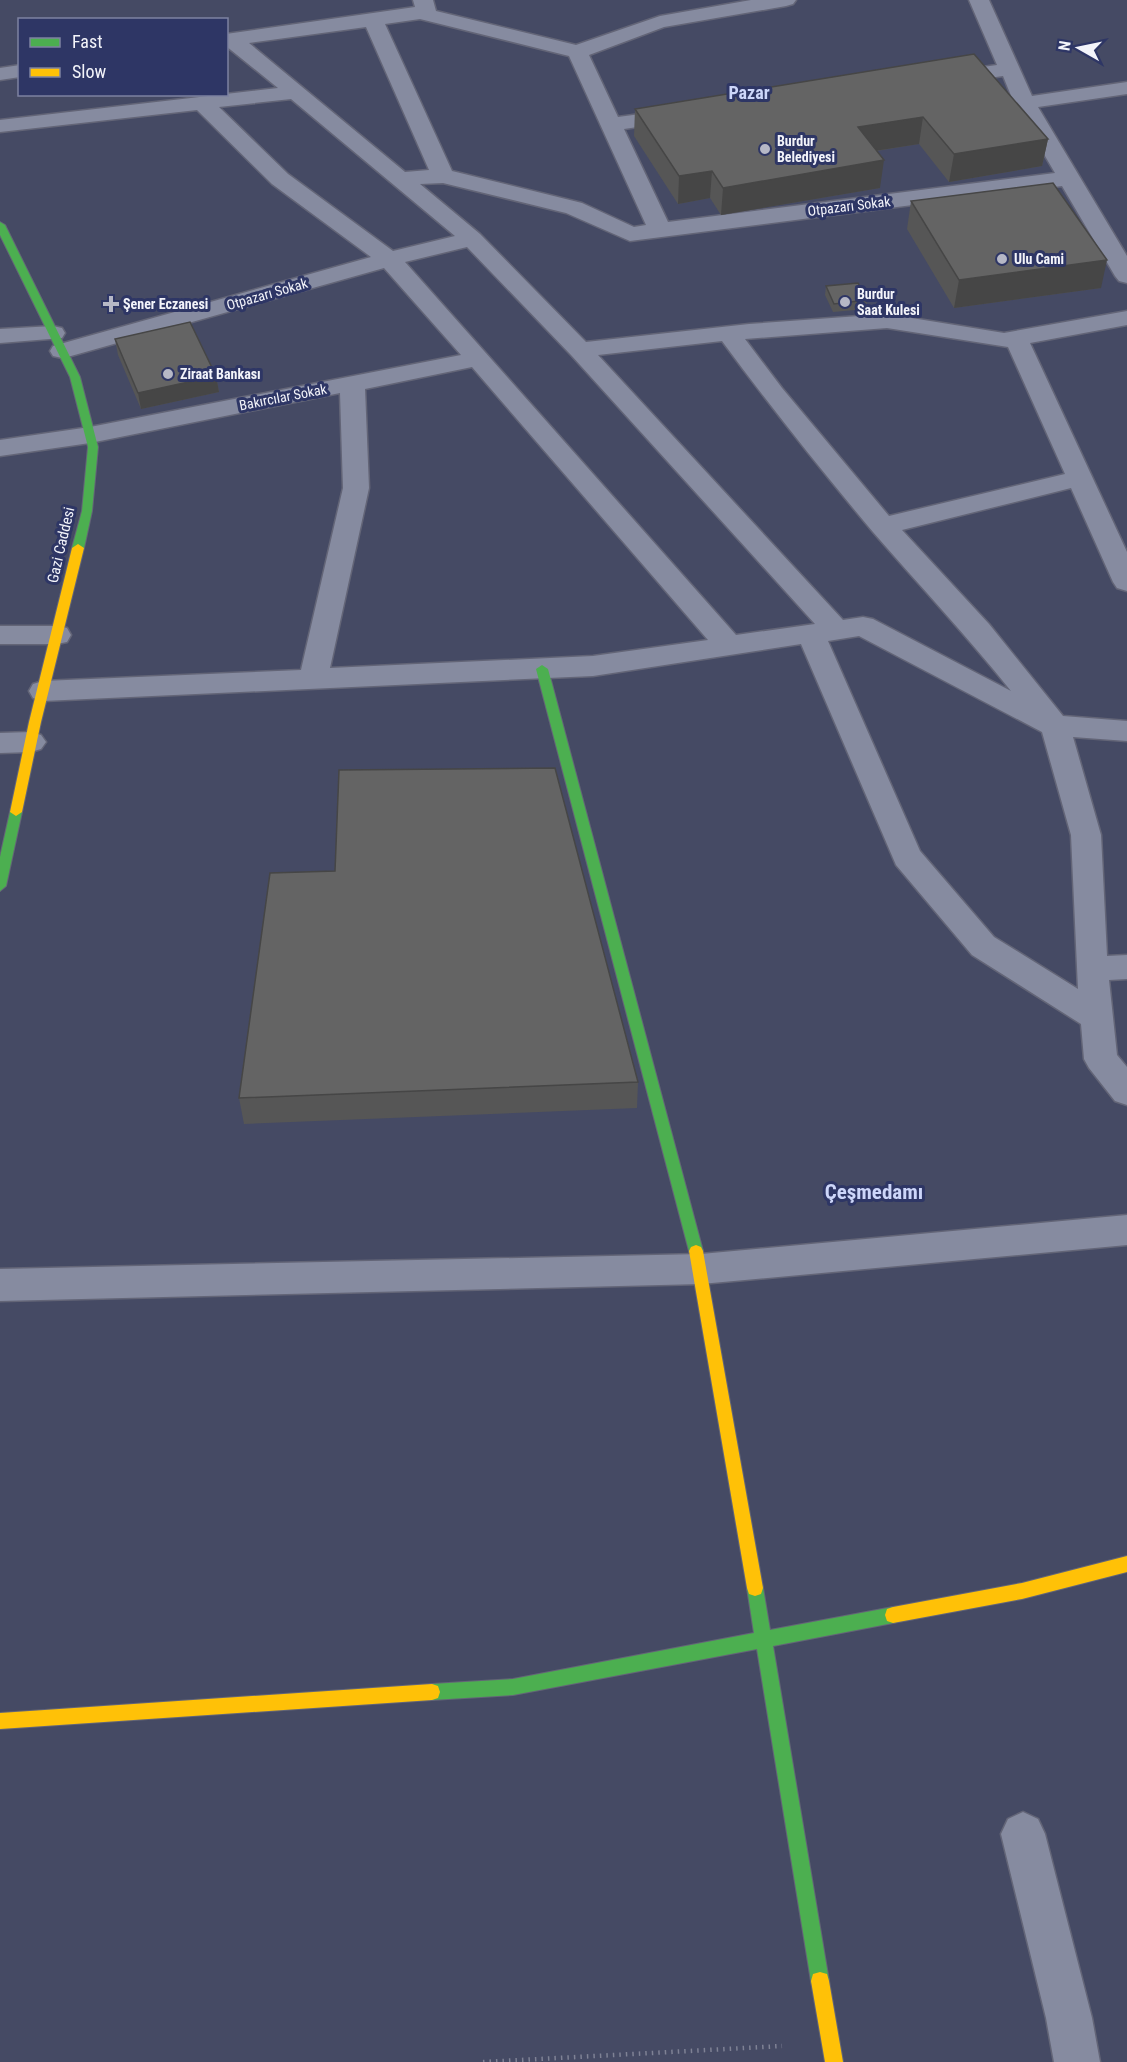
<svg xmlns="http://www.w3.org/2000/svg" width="1127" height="2062" viewBox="0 0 1127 2062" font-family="'Roboto Condensed',sans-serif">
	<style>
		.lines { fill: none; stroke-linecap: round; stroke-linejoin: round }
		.street-casing { stroke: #636577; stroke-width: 3 }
		.fast-casing { stroke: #636577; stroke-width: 2 }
		.slow-casing { stroke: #636577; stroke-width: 2 }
		.path { stroke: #7f8295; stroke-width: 4.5; stroke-dasharray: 1.5 5; stroke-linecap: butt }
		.street { fill: #868ba0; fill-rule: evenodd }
		.fast { fill: #4caf50; fill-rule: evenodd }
		.slow { fill: #ffc107; fill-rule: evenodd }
		.wall { fill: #565656 }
		.shaded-wall { fill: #464646 }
		.building { fill: #646464; stroke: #464646; stroke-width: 1.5 }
		.poi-dot { fill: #b6b8c6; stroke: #2e3665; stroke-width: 2 }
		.labels { text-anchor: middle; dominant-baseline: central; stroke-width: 6; stroke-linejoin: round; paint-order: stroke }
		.far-poi-label { font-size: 14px; font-weight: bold; fill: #f3f4fa; stroke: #2e3665; text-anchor: start }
		.far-street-label { font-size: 14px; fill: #f3f4fa; stroke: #2e3665 }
		.street-label { font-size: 15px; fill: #f3f4fa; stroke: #2e3665 }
		.far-district-label { font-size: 18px; font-weight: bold; fill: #cdd6f9; stroke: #2e3665 }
		.district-label { font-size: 21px; font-weight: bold; fill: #cdd6f9; stroke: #2e3665 }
	</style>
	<rect width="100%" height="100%" fill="#454a64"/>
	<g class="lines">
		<defs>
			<path id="street" d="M413,0h20l3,11 140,34 84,-29 91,-16h45l-3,4 -7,2 -122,21 -75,28 29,62 60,-8 8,1 3,5 -3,5 -8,1 -54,8 44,93 387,-49 -41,-70 -11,-27 -57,8 -7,-2 -3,-4 3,-4 7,-2 51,-7 -28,-65h20l43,96 95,-14v12l-89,13 89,149v27l-8,-2 -4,-5 -53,-90 -432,55 -64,-28 -123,-30 -23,1 60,50 106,108 163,-18 138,-10 117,19 123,-22v14l-97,18 97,209v39l-10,-3 -4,-6 -42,-94 -169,42 87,94 74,92 64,5v20l-54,-4 28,98 6,121 20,-1v24l-18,1 8,75 10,12v38l-12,-4 -26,-33 -5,-9 -3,-35 -109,-69 -76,-90 -95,-221 -208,32 -550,25 -10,-3 -4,-7 4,-7 10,-3 258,-11 42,-182 -3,-95 -250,50 -90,13v-16l90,-13 371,-72 -77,-87 -313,88 -9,2 -9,-2 -3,-5 3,-5 318,-89 -99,-73 -75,-74 -197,22v-12l278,-32 -52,-42v-12l189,-27zM420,19l149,37 77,169 -12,2 -52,-24 -130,-32 -67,-147zM366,27l63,143 -24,2 -156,-129zM291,99l164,137 -62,15 -105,-77 -69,-67zM467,247l104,108 244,269 -79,11 -331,-373zM887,328l121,19 57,127 -176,42 -107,-128 -37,-49zM722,341c48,65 99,129 151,191 46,53 94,104 138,159l-138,-72 -10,-2 -20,3 -245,-265zM472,367l236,273 -115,16 -263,12 39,-180 -4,-99zM859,636l183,96 29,103 7,154 -84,-52 -74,-86 -92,-210z
				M20,65v12l-20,3v-12z
				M53,326l9,2 3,5 -3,5 -62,5v-14z
				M0,626h57l10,2 4,7 -4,7 -10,2h-57z
				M31,732l10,3 5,7 -5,7 -10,3 -31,1v-20z
				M1127,1215v30l-426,39 -701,17v-32l701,-15z
				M1023,1812l15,7 7,15 47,184 8,44h-46l-8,-44 -45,-184 7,-15z"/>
			<path id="fast" d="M0,222l5,3 75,152 18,70 -6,64 -8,37 -6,4 -6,-4 10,-37 6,-64 -18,-70 -70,-142z
				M542,665l6,4 155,582 -2,4 -5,2 -5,-2 -2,-4 -153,-582z
				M16,808l6,4 -16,74 -6,5v-34l10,-45z
				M755,1580l6,2 2,6 7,42 123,-23 6,2 2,6 -2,6 -6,2 -120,23 56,335 -2,7 -7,2 -7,-2 -2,-7 -54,-332 -244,46 -81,5 -6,-2 -2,-6 2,-6 6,-2 81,-5 241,-46 -7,-45 2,-6z"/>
			<path id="slow" d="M78,544l6,4 -43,174 -19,90 -6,4 -6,-4 19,-90 43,-174z
				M696,1245l5,2 2,4 60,337 -2,6 -6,2 -6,-2 -2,-6 -58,-337 2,-4z
				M1127,1556v16l-105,27 -129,24 -6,-2 -2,-6 2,-6 6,-2 129,-24z
				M432,1684l6,2 2,6 -2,6 -6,2 -432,29v-16z
				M820,1972l7,2 2,7 14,81h-18l-14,-81 2,-7z"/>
		</defs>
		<!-- street casing -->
		<use href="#street" class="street-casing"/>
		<!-- fast casing -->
		<use href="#fast" class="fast-casing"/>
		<!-- slow casing -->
		<use href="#slow" class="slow-casing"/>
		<!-- path -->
		<path class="path" d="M483,2062l299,-16"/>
		<!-- street -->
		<use href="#street" class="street"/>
		<!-- fast -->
		<use href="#fast" class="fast"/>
		<!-- slow -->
		<use href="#slow" class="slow"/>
	</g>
	<!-- wall -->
	<path class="wall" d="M974,54l74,85 -6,27 -93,16 -30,-38 -42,7 3,37 -159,27 -11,-17 -32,6 -44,-68 1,-27z
		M911,201l190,87 -147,20 -47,-79z
		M826,286l41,14 -1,9 -33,3 -8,-17z
		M115,339l101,37 3,16 -78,17 -23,-54z
		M638,1082l-1,26 -393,16 -5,-26z"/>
	<!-- shaded-wall -->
	<path class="shaded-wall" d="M923,117l-4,27 -64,10 3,-27z
		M1048,139l-6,27 -93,16 5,-28z
		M884,160l-4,28 -159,27 2,-27z
		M712,171l-2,27 -32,6 1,-28z
		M1107,260l-6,28 -147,20 5,-28z
		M216,376l3,16 -78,17 -3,-16z"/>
	<!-- building -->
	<path class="building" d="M974,54l74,85 -94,15 -31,-37 -65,10 26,33 -161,28 -11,-17 -33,5 -44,-67z
		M1053,183l54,77 -148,20 -48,-79z
		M858,283l9,17 -33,4 -8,-18z
		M190,322l26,54 -78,17 -23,-54z
		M555,768l83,314 -399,16 31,-225 65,-2 4,-101z"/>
	<!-- markers -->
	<g class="poi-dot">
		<circle cx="765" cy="149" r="6"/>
		<circle cx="1002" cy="259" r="6"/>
		<circle cx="845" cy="302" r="6"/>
		<path d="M108 295h6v6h6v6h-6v6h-6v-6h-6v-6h6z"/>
		<circle cx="168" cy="374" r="6"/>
	</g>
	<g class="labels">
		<!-- far-poi labels -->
		<g class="far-poi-label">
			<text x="777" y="141">Burdur<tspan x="777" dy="16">Belediyesi</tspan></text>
			<text x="1014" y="259">Ulu Cami</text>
			<text x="857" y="294">Burdur<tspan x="857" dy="16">Saat Kulesi</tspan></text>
			<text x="123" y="304">Şener Eczanesi</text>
			<text x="180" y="374">Ziraat Bankası</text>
		</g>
		<!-- far-street labels -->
		<g class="far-street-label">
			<text transform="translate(849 206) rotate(-7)">Otpazarı Sokak</text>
			<text transform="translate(267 294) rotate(-16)">Otpazarı Sokak</text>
			<text transform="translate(283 397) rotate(-11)">Bakırcılar Sokak</text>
		</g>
		<!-- street labels -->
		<g class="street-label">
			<text transform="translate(61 545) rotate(-77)">Gazi Caddesi</text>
		</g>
		<!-- far-district labels -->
		<g class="far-district-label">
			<text x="749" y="92">Pazar</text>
		</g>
		<!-- district labels -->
		<g class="district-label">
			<text x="874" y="1192">Çeşmedamı</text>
		</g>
	</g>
	<!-- legend -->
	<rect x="18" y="18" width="210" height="78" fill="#2e3665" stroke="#7d82a1" stroke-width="1.5"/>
	<rect x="30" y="38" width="30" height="9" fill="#4caf50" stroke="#7d82a1" stroke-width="1.5"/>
	<text x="72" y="48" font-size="18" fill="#f3f4fa">Fast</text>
	<rect x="30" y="68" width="30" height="9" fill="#ffc107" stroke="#7d82a1" stroke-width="1.5"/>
	<text x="72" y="78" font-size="18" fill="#f3f4fa">Slow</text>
	<!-- north arrow -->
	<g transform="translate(1079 48) rotate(279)" stroke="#2e3665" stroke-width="4.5" paint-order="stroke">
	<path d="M0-4.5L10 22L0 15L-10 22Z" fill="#f3f4fa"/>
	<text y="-9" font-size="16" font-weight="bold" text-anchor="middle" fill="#f3f4fa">N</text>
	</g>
</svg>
